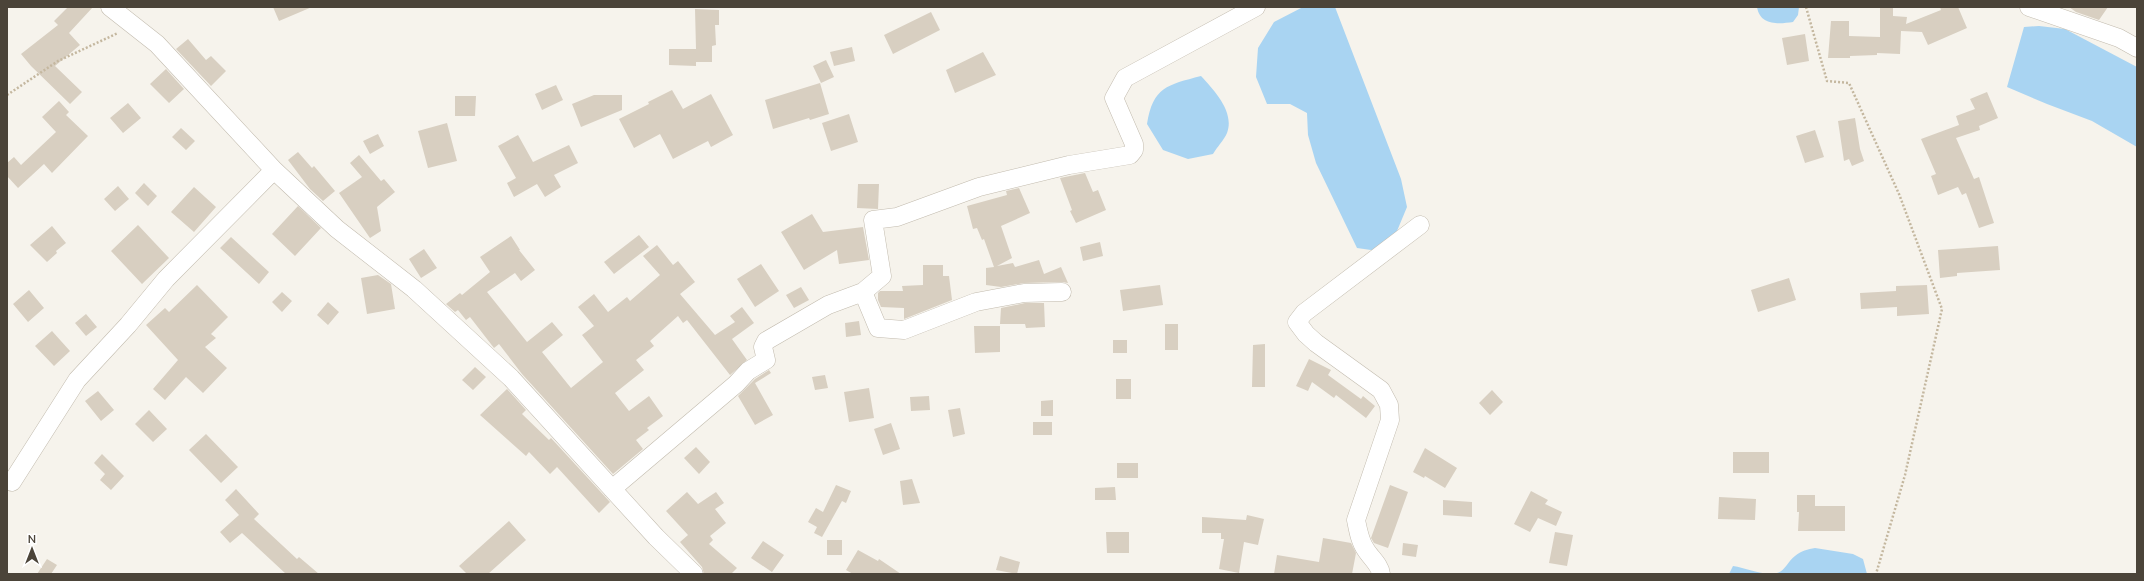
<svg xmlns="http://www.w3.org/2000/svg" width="2144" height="581" viewBox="0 0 2144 581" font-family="Mulish,sans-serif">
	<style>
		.water { fill: #a9d4f2 }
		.building { fill: #d8cfc1 }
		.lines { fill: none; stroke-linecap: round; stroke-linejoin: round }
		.street-casing { stroke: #c2bbae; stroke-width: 19 }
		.path { stroke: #c4b79f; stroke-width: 2.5; stroke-dasharray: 2 2; stroke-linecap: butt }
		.street { stroke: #fff; stroke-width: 18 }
	</style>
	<rect width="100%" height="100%" fill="#f6f3ec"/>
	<!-- water -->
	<path class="water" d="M1303,7h32l66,172 6,28 -10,24 -19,20 -21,-3 -41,-85 -8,-28 -1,-22 -17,-9h-23l-11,-27 2,-29 16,-26z
		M1757,7h42l-1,8 -5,7c-14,2 -33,4 -36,-15z
		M2039,26l26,3 72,38v80l-45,-26 -45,-17 -40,-17 17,-60z
		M1201,76c13,14 34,36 26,57 -3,7 -10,14 -14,21l-25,5 -25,-9 -16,-26c6,-37 20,-39 54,-48z
		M1815,548l38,6 10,5 4,15h-138l4,-8c14,2 30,10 44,7 8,-2 11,-12 18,-17 6,-5 13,-7 20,-8z"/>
	<!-- building -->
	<path class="building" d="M68,7h25l-24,26 11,12 -25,21 27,26 -12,12 -39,-38 -10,-12 37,-29 -4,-4z
		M273,7h39l-33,14z
		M1880,7h13v9l14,1 -1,7 35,-14 -1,-3h18l9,21 -39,17 -6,-13 -21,-1 -1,23 -23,-1v2l-27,1v2h-22l3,-37h18v15l31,1z
		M2069,7h39l-9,13 -23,-8z
		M695,9l24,1v15h-4l1,20 -4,1v16h-16v4l-27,-1v-16h27z
		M931,12l9,18 -47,24 -9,-19z
		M1805,34l4,27 -22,4 -5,-27z
		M188,39l18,21 5,-4 15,15 -15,15 -35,-37z
		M852,47l3,14 -21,5 -4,-14z
		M983,52l13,23 -41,18 -9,-23z
		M826,60l8,17 -13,6 -8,-17z
		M166,69l18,20 -15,14 -19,-19z
		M820,83l9,31 -19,6 -1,-2 -36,11 -8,-29z
		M556,85l7,15 -21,10 -7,-16z
		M672,90l11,19 28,-15 22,41 -22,12 -3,-6 -35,18 -13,-25 -26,14 -15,-29 30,-15 -1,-2z
		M1987,92l11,26 -19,8 1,4 -24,8 18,41 5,-2 15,46 -15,5 -13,-35 -4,2 -4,-8 -20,8 -7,-19 5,-2 -15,-35 38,-14 -3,-9 19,-7 -5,-10z
		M594,95h28v15l-41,17 -9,-23z
		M455,96h21l-1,20h-20z
		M59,101l10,11 -3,3 22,21 -36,37 -8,-9 -26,24 -11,-12v-13l7,-6 7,8 35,-33 -14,-15z
		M128,103l13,15 -18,15 -13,-15z
		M849,114l9,28 -27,9 -9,-28z
		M1855,118l5,31 4,12 -12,5 -3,-7 -5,2 -6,-40z
		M447,123l10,38 -29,7 -10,-37z
		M181,128l14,13 -9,9 -14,-13z
		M1815,130l9,27 -19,6 -9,-27z
		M378,134l6,12 -14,8 -7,-13z
		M518,135l15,27 36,-17 9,18 -24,12 7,12 -16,10 -8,-13 -23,13 -7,-14 9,-5 -18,-32z
		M298,152l14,16 2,-2 21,25 -12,10 -13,-12 -22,-29z
		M359,155l22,26 3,-2 11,13 -18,15 4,24 -11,7 -31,-45 23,-16 -12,-14z
		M1085,173l8,19 5,-2 8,20 -30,13 -6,-12 2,-1 -12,-32z
		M144,183l13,13 -9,10 -13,-13z
		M858,184h21l-1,25 -21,-1z
		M118,186l11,13 -14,12 -11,-12z
		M194,187l22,20 -22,25 -23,-20z
		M1019,188l11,25 -29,13 11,32 -15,8 16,-3 2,4 24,-7 5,14 17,-7 7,16 -6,-1 -38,1 -23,4 -15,-2v-17l8,-1 -10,-28 -2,1 -5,-12 -4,1 -6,-23 40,-11 -1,-4z
		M298,206l23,22 -26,28 -23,-22z
		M812,214l11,18 40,-5 6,33 -30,4 -2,-14 -33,20 -23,-38z
		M138,225l31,33 -27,26 -31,-33z
		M52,226l14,17 -10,8 1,2 -10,9 -17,-17z
		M639,235l10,12 -35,27 -10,-12z
		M511,236l9,14h-1l16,20 -14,11 -6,-8 -28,19 40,50 25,-20 11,13 -21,17 29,36 32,-26 -21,-27 12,-9 -16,-19 16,-13 14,18 19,-15 3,4 30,-26 -17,-19 14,-11 16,20 5,-4 17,21 -15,12 35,41 20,-13 -5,-6 12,-9 12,16 -22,16 15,21 -17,15 -43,-55 -4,3 -5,-7 -28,25 4,5 -18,14 8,10 -29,23 14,18 20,-15 14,20 -16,12 2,2 -13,10 7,9 -30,25 -91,-100 -23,-30 -5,4 -24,-31 -4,3 -8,-10 -3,2 -9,-8 14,-11 2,2 28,-23 -10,-15z
		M231,237l38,35 -10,12 -39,-36z
		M1100,242l3,14 -20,5 -3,-14z
		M1998,246l2,24 -43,3v3l-17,2 -2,-28z
		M424,249l13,19 -16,10 -12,-19z
		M761,264l18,27 -24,16 -18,-28z
		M923,265h20v11h6l3,24 -48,19v-11l-23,-1 -3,-7v-7l2,-2h23l-1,-5 21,-1z
		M378,275l13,9 4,25 -28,5 -6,-36z
		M1789,278l7,22 -38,12 -7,-22z
		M197,285l31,32 -17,17 5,4 -11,9 22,21 -24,25 -17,-16 -21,23 -12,-11 25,-29 -32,-35 19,-17 4,4z
		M1160,285l3,20 -40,6 -3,-21z
		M1927,285l2,29 -32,2v-9l-36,2 -1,-16 36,-2v-5z
		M801,287l8,13 -15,8 -8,-13z
		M29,290l15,18 -16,14 -15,-18z
		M282,292l10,9 -10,11 -10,-10z
		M328,302l11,10 -11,13 -11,-10z
		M1025,303h19l1,24 -19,1 -1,-4h-25l1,-16z
		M86,314l11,13 -11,9 -11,-13z
		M859,321l2,14 -15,2 -1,-14z
		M1165,324h13v26h-13z
		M974,326h26v26l-25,1z
		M52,331l18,20 -16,15 -19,-20z
		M1113,340h14v13h-14z
		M1265,344v43h-13l1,-42z
		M1309,359l22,11 -3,5 33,24 2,-3 12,10 -9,12 -30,-23 -2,3 -22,-16 -4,9 -12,-5z
		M475,367l11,10 -13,13 -11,-10z
		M769,370l2,3 -16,10 18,32 -18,10 -17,-29 17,-17z
		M825,375l3,13 -13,2 -3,-13z
		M1116,379h15v20h-15z
		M869,388l5,30 -25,4 -5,-30z
		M507,389l19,21 -4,4 27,26 2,-2 59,64 -11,11 -42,-46 -7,7 -21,-22 -3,4 -46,-41z
		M1492,390l11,12 -13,13 -11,-12z
		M98,391l16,19 -13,11 -16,-20z
		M929,396l1,14 -19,1 -1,-14z
		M1053,400v16h-12v-15z
		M960,408l5,26 -12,3 -5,-27z
		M149,410l18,19 -14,13 -18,-18z
		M1033,422h19v13h-19z
		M891,423l9,26 -17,6 -9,-26z
		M206,434l32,33 -17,16 -32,-33z
		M696,447l14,15 -11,12 -15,-16z
		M1425,448l32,20 -12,20 -20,-12 -1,2 -11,-6z
		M1733,452h36v21h-36z
		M102,454l22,22 -13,14 -11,-10 5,-6 -11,-11z
		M1117,463h21v15h-21z
		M912,479l8,24 -17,2 -3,-24z
		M836,485l15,6 -5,12 -4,-2 -20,36 -8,-4 3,-6 -9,-5 8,-14 7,4z
		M1390,485l18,7 -20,56 -14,-5 -3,-5z
		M1115,487l1,13h-21v-12z
		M236,489l23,25 -5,5 43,40 2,-2 20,17h-33l-44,-41 -12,10 -10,-11 19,-17 -14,-15z
		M1531,491l17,9 -3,4 17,8 -6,14 -18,-8 -8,14 -16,-8z
		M687,492l11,12 18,-12 8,11 -9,6 11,14 -16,13 3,4 -4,4 28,24 -6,6h-27l-2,-7 -22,-25 8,-7 -22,-24z
		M1797,495h18v11h30v25h-47l1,-19h-2z
		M1719,497l37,2 -1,21 -37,-1z
		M1443,500l29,2v15l-29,-2z
		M1247,515l17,4 -6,26 -14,-3 -5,31 -20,-4 5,-30h-3v-6h-19v-16l44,3z
		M509,521l17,19 -38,34h-21l-8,-8z
		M1106,532h23v21h-22z
		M1555,532l18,3 -6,31 -18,-3z
		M1323,538l28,5 5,10 -4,21h-78l3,-19 42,7z
		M827,540h15v15h-15z
		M763,541l21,14 -12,17 -21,-14z
		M1403,543l15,2 -2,12 -14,-2z
		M858,550l20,11 1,-2 22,15h-48l-7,-4z
		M1000,556l20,6 -3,12 -21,-4z
		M47,559l10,6 -6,9h-14z"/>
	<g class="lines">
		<defs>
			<path id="street" d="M110,7l47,37 117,126 63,59 77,60 97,89 145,159 38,37
				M2029,7l90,31 18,10
				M863,292l15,36 26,2 72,-28 48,-9 38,-1
				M12,482l65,-102 51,-55 38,-46 108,-109
				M612,489l124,-105 12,-13 18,-11 -3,-13 3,-6 62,-36 35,-13 19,-16 -9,-56 24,-3 82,-30 90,-22 61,-10 4,-5v-6l-20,-46 11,-20 131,-71
				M1381,574c-1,-9 -10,-16 -15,-24 -6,-8 -8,-20 -10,-30l34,-100 -1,-15 -8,-15 -65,-47 -10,-9 -9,-12 7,-9 116,-88"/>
		</defs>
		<!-- street casing -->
		<use href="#street" class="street-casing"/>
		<!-- path -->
		<path class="path" d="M1806,7l21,74 22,2 50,111 43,115 -37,166 -29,99
			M7,95l51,-34 60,-28"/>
		<!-- street -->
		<use href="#street" class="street"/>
	</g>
	<!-- border -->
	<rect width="2144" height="581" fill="none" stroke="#4b4439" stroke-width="16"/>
	<!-- north arrow -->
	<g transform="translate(32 549)" stroke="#ffffff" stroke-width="3" paint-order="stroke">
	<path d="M0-3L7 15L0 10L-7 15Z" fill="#4b4439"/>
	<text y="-6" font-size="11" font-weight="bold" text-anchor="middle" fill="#4b4439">N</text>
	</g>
</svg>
